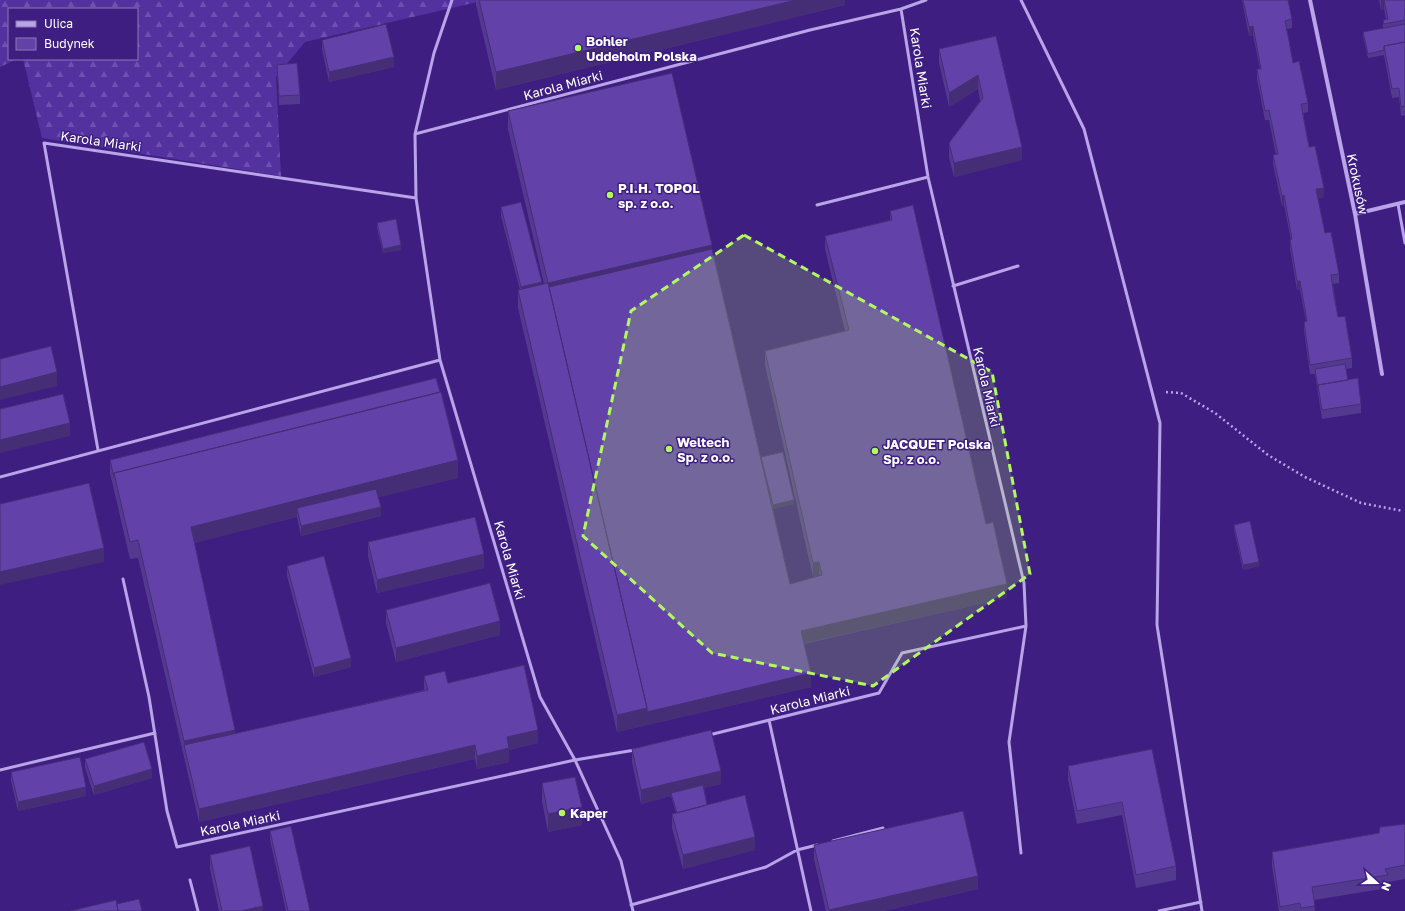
<svg xmlns="http://www.w3.org/2000/svg" width="1405" height="911" viewBox="0 0 1405 911" font-family="'Golos Text',sans-serif">
	<style>
		.forest { fill: url(#forest-firs) }
		.lines { fill: none; stroke-linecap: round; stroke-linejoin: round }
		.path { stroke: #b9a3e9; stroke-width: 2.5; stroke-dasharray: 2 3; stroke-linecap: butt }
		.service { stroke: #b9a3e9; stroke-width: 3 }
		.minor { stroke: #b9a3e9; stroke-width: 4 }
		.wall { fill: #543991 }
		.shaded-wall { fill: #452e76 }
		.building { fill: #6242a9; stroke: #452e76 }
		.marked { fill: #b2f863; fill-opacity: 0.2; stroke: #b2f863; stroke-width: 3; stroke-dasharray: 8 5; stroke-linejoin: round }
		.poi-dot { fill: #b2f863; stroke: #3e1e81; stroke-width: 1.5 }
		.labels { text-anchor: middle; dominant-baseline: central; stroke-width: 3; stroke-linejoin: round; paint-order: stroke }
		.poi-label { font-size: 13px; font-weight: bold; fill: #fff; stroke: #3e1e81; text-anchor: start }
		.street-label { font-size: 13px; fill: #fff; stroke: #3e1e81 }
	</style>
	<defs>
		<pattern id="forest-firs" width="22" height="20" patternUnits="userSpaceOnUse"><rect width="22" height="20" fill="#5332a0"/><path d="M5 1l3.5 6h-7zM16 11l3.5 6h-7z" fill="#6d51ae"/></pattern>
	</defs>
	<rect width="100%" height="100%" fill="#3e1e81"/>
	<!-- forest -->
	<path class="forest" d="M0,0h486l-181,42 -29,35 5,99 -239,-38 -19,-79h114v-50h-128v50h8l-17,8z"/>
	<g class="lines">
		<!-- path -->
		<path class="path" d="M1166,392l15,1 34,20 53,42 37,22 56,26 42,8"/>
		<!-- service -->
		<path class="service" d="M452,0l-18,53 -19,81 395,-104 91,-21 25,-9
			M1021,0l63,129 76,294 -3,202 45,286
			M901,9l27,168 96,406 2,43 -17,116 12,111
			M415,134l1,64 24,162 100,337 35,63 46,101 12,50
			M1398,204l7,39
			M817,205l111,-28
			M953,286l65,-20
			M98,450l-54,-307 372,55
			M0,477l440,-117
			M123,579l26,118 18,114 10,36 398,-87 60,-10
			M769,720l42,191
			M709,735l170,-42 23,-40 124,-27
			M0,770l155,-37
			M833,841l50,-13
			M190,880l8,31
			M631,905l135,-38 31,-17 20,-5
			M1159,911l42,-9"/>
		<!-- minor -->
		<path class="minor" d="M1310,0l45,214 27,160
			M1355,214l50,-12"/>
	</g>
	<!-- wall -->
	<path class="wall" d="M476,0h369v5l-349,85 -20,-85z
		M1242,0h46l4,19v9l-5,1 6,34 15,40v9l-5,1 6,34 15,50 -6,1 7,35 14,41v9l-6,1 5,33 14,41v10l-6,1 2,11 13,24v9l-39,6 -7,-45h-5l-6,-43v-9l2,-1 -6,-31h-3l-7,-41v-9h1l-7,-35 -2,1 -9,-42v-9h3l-7,-35h-4l-8,-41v-10h3l-7,-34 -4,1z
		M1379,0h26v115l-4,1 -2,-19 -7,1 -8,-43 -16,3 -5,-22v-4l20,-4v-8h3l-2,-11 -3,1z
		M996,36l26,124 -68,17 -5,-20v-14l31,-42 -2,-12 -29,18 -10,-44v-14z
		M322,40l72,27 -65,15 -7,-33z
		M277,65l23,30v9l-21,1z
		M508,111l204,138 49,210 33,45 -21,5 17,75 29,-8v-1l-6,2 -48,-212v-14l80,-20 -20,-82v-13l65,-16v-9l96,313 21,74 -203,46 7,43 -194,45 -99,-424v-18h2l-19,-74v-9l41,78 2,-1 -36,-155z
		M377,223l24,27 -18,3 -6,-25z
		M110,460l348,18 -80,19 3,19 -80,20 -4,-19 -103,26 41,191 189,-44v-14l24,7 90,60 -29,7v12l-32,7 -2,-10 -276,63 -61,-264 -8,1 -20,-86z
		M1234,525l25,41 -16,4 -9,-40z
		M368,542l116,26 -107,25 -9,-37z
		M287,566l64,101 -37,10 -27,-101z
		M386,610l114,25 -104,27 -10,-39z
		M632,749l89,35 -17,4 3,17 48,45 -72,19 -11,-41v-14l4,-1 -5,-17 -30,8 -9,-42z
		M1152,749l24,117v14l-40,8 -14,-73 -45,9 -9,-45v-13z
		M85,759l67,19 -58,17 -9,-27z
		M11,772l75,24 -68,15 -7,-30z
		M542,783l40,42 -34,7 -6,-31z
		M1405,824v55l-17,3v6l-74,12 1,11h-36l-7,-45v-14l107,-19z
		M270,831l40,80h-24l-16,-71z
		M814,845l164,44 -94,22h-58l-12,-52z
		M210,855l53,56h-44l-9,-42z"/>
	<!-- shaded-wall -->
	<path class="shaded-wall" d="M796,0h49v5l-349,85v-18z
		M1384,0v9l-3,1v-9z
		M1253,26v9l-4,1v-9z
		M394,57v10l-65,15v-10z
		M978,75v14l-29,18v-14z
		M1022,147v13l-68,17v-14z
		M1324,188v9l-8,1v-9z
		M1284,195v10l-2,1v-10z
		M401,245v5l-18,3v-4z
		M712,245v17l-161,38 -3,-17z
		M1297,281h3v9h-3z
		M542,282v9l-21,5v-9z
		M57,372v14l-57,14v-13z
		M70,423v13l-70,17v-13z
		M458,460v18l-159,39 -2,-9v9l-106,27v-17z
		M794,500v4l-21,5v-4z
		M381,507v9l-80,20v-10z
		M104,548v14l-104,23v-13z
		M484,554v14l-107,25v-13z
		M819,562v13l-6,2v-14z
		M1259,562v4l-16,4v-5z
		M1007,584v14l-206,46v-13z
		M500,621v14l-104,27v-14z
		M351,658v9l-37,10v-9z
		M811,673v14l-194,45v-17l30,-7z
		M235,730v18l-51,-3v-4z
		M538,730v13l-29,7v12l-32,7v-13l30,-19z
		M475,745v14l-276,63v-13z
		M152,769v9l-58,17v-9z
		M721,771v13l-49,12 -1,-3v3l-30,8v-14z
		M86,787v9l-68,15v-9z
		M582,807v18l-34,7v-18z
		M755,837v13l-72,19v-14z
		M978,876v13l-94,22h-55v-1z
		M263,906v5h-22z"/>
	<!-- building -->
	<path class="building" d="M479,0h317l-300,72z
		M1243,0h45l4,19 -7,2 4,20 4,22 6,-2 9,42 -7,1 8,43 6,-1 9,42 -8,1 9,44 6,-1 8,42 -8,1 3,21 4,21 7,-1 7,42 -42,7 -6,-43 3,-1 -7,-40h-3l-7,-41 2,-1 -8,-44 -2,1 -9,-41 5,-1 -9,-44 -4,1 -8,-42h4l-8,-43 -4,1z
		M1381,0h24v20l-21,4 -1,-4 5,-1 -4,-19 -3,1z
		M386,24l8,33 -65,15 -7,-32z
		M1405,24v18l-21,4v4l-16,4 -5,-22z
		M996,36l26,111 -68,16 -5,-20 34,-45 -5,-23 -29,18 -10,-44z
		M1405,42v64l-4,1 -2,-19 -7,1 -8,-43z
		M297,63l3,32 -21,1 -2,-31z
		M672,73l40,172 -164,38 -40,-172z
		M521,202l21,80 -21,5 -20,-80z
		M913,205l73,319 7,-2 14,62 -206,47 10,42 -164,39v-4l-98,-421 163,-38 78,335 32,-9 -3,-13 -6,1 -48,-212 84,-21 -24,-94 67,-16 -2,-9z
		M396,219l5,26 -18,4 -6,-26z
		M548,283l99,425 -30,7 -99,-425z
		M51,346l6,26 -57,15v-28z
		M1345,364l3,16 -30,5v4l-3,-20z
		M436,378l4,14 -326,81v4l-4,-17z
		M1358,378l3,26 -39,6 -4,-25z
		M441,392l17,68 -267,67 44,203 -51,11 -46,-201 -8,2 -16,-69z
		M63,394l7,29 -70,17v-31z
		M783,452l11,48 -21,5 -12,-48z
		M89,483l15,65 -104,24v-68z
		M376,489l5,18 -80,19 -4,-18z
		M475,517l9,37 -107,26 -9,-38z
		M1250,521l9,41 -16,3 -9,-40z
		M324,556l27,102 -37,10 -27,-102z
		M490,583l10,38 -104,27 -10,-38z
		M524,665l14,65 -31,7 2,11 -32,8 -2,-11 -276,64 -15,-64 244,-55 -4,-14 21,-5 3,12z
		M711,730l10,41 -80,19 -9,-41z
		M144,742l8,27 -58,17 -9,-27z
		M1152,749l24,117 -40,9 -14,-73 -45,9 -9,-45z
		M80,757l6,30 -68,15 -7,-30z
		M575,777l7,30 -34,7 -6,-31z
		M703,785l4,20 -30,8 -6,-20z
		M745,795l10,42 -72,18 -11,-41z
		M963,811l15,65 -149,34 -15,-65z
		M1405,824v41l-20,4 3,6 -76,12 3,19 -14,2 -1,-5 -20,4 -8,-55 107,-19 1,-6z
		M291,826l19,85h-22l-18,-80z
		M250,846l13,60 -22,5h-19l-12,-56z
		M139,899l3,12h-24l-1,-7z
		M116,900l2,11h-48z"/>
	<!-- marked area -->
	<path class="marked" d="M744,235l248,137 38,202 -157,112 -161,-33 -129,-117 48,-225z"/>
	<!-- markers -->
	<g class="poi-dot">
		<circle cx="578" cy="48" r="4"/>
		<circle cx="610" cy="195" r="4"/>
		<circle cx="669" cy="449" r="4"/>
		<circle cx="875" cy="451" r="4"/>
		<circle cx="562" cy="813" r="4"/>
	</g>
	<g class="labels">
		<!-- poi labels -->
		<g class="poi-label">
			<text x="586" y="41">Bohler<tspan x="586" dy="15">Uddeholm Polska</tspan></text>
			<text x="618" y="188">P.I.H. TOPOL<tspan x="618" dy="15">sp. z o.o.</tspan></text>
			<text x="677" y="442">Weltech<tspan x="677" dy="15">Sp. z o.o.</tspan></text>
			<text x="883" y="444">JACQUET Polska<tspan x="883" dy="15">Sp. z o.o.</tspan></text>
			<text x="570" y="813">Kaper</text>
		</g>
		<!-- street labels -->
		<g class="street-label">
			<text transform="translate(921 68) rotate(81)">Karola Miarki</text>
			<text transform="translate(563 85) rotate(-15)">Karola Miarki</text>
			<text transform="translate(101 141) rotate(8)">Karola Miarki</text>
			<text transform="translate(1358 184) rotate(78)">Krokusów</text>
			<text transform="translate(987 387) rotate(77)">Karola Miarki</text>
			<text transform="translate(510 560) rotate(74)">Karola Miarki</text>
			<text transform="translate(810 700) rotate(-14)">Karola Miarki</text>
			<text transform="translate(240 823) rotate(-12)">Karola Miarki</text>
		</g>
	</g>
	<!-- legend -->
	<rect x="8" y="8" width="130" height="52" fill="#3e1e81" stroke="#8b78b3"/>
	<rect x="16" y="21" width="20" height="6" fill="#b9a3e9" stroke="#8b78b3"/>
	<text x="44" y="28" font-size="12" fill="#ffffff">Ulica</text>
	<rect x="16" y="38" width="20" height="12" fill="#6242a9" stroke="#8b78b3"/>
	<text x="44" y="48" font-size="12" fill="#ffffff">Budynek</text>
	<!-- north arrow -->
	<g transform="translate(1377 883) rotate(111)" stroke="#3e1e81" stroke-width="3" paint-order="stroke">
	<path d="M0-3L7 15L0 10L-7 15Z" fill="#ffffff"/>
	<text y="-6" font-size="11" font-weight="bold" text-anchor="middle" fill="#ffffff">N</text>
	</g>
</svg>
